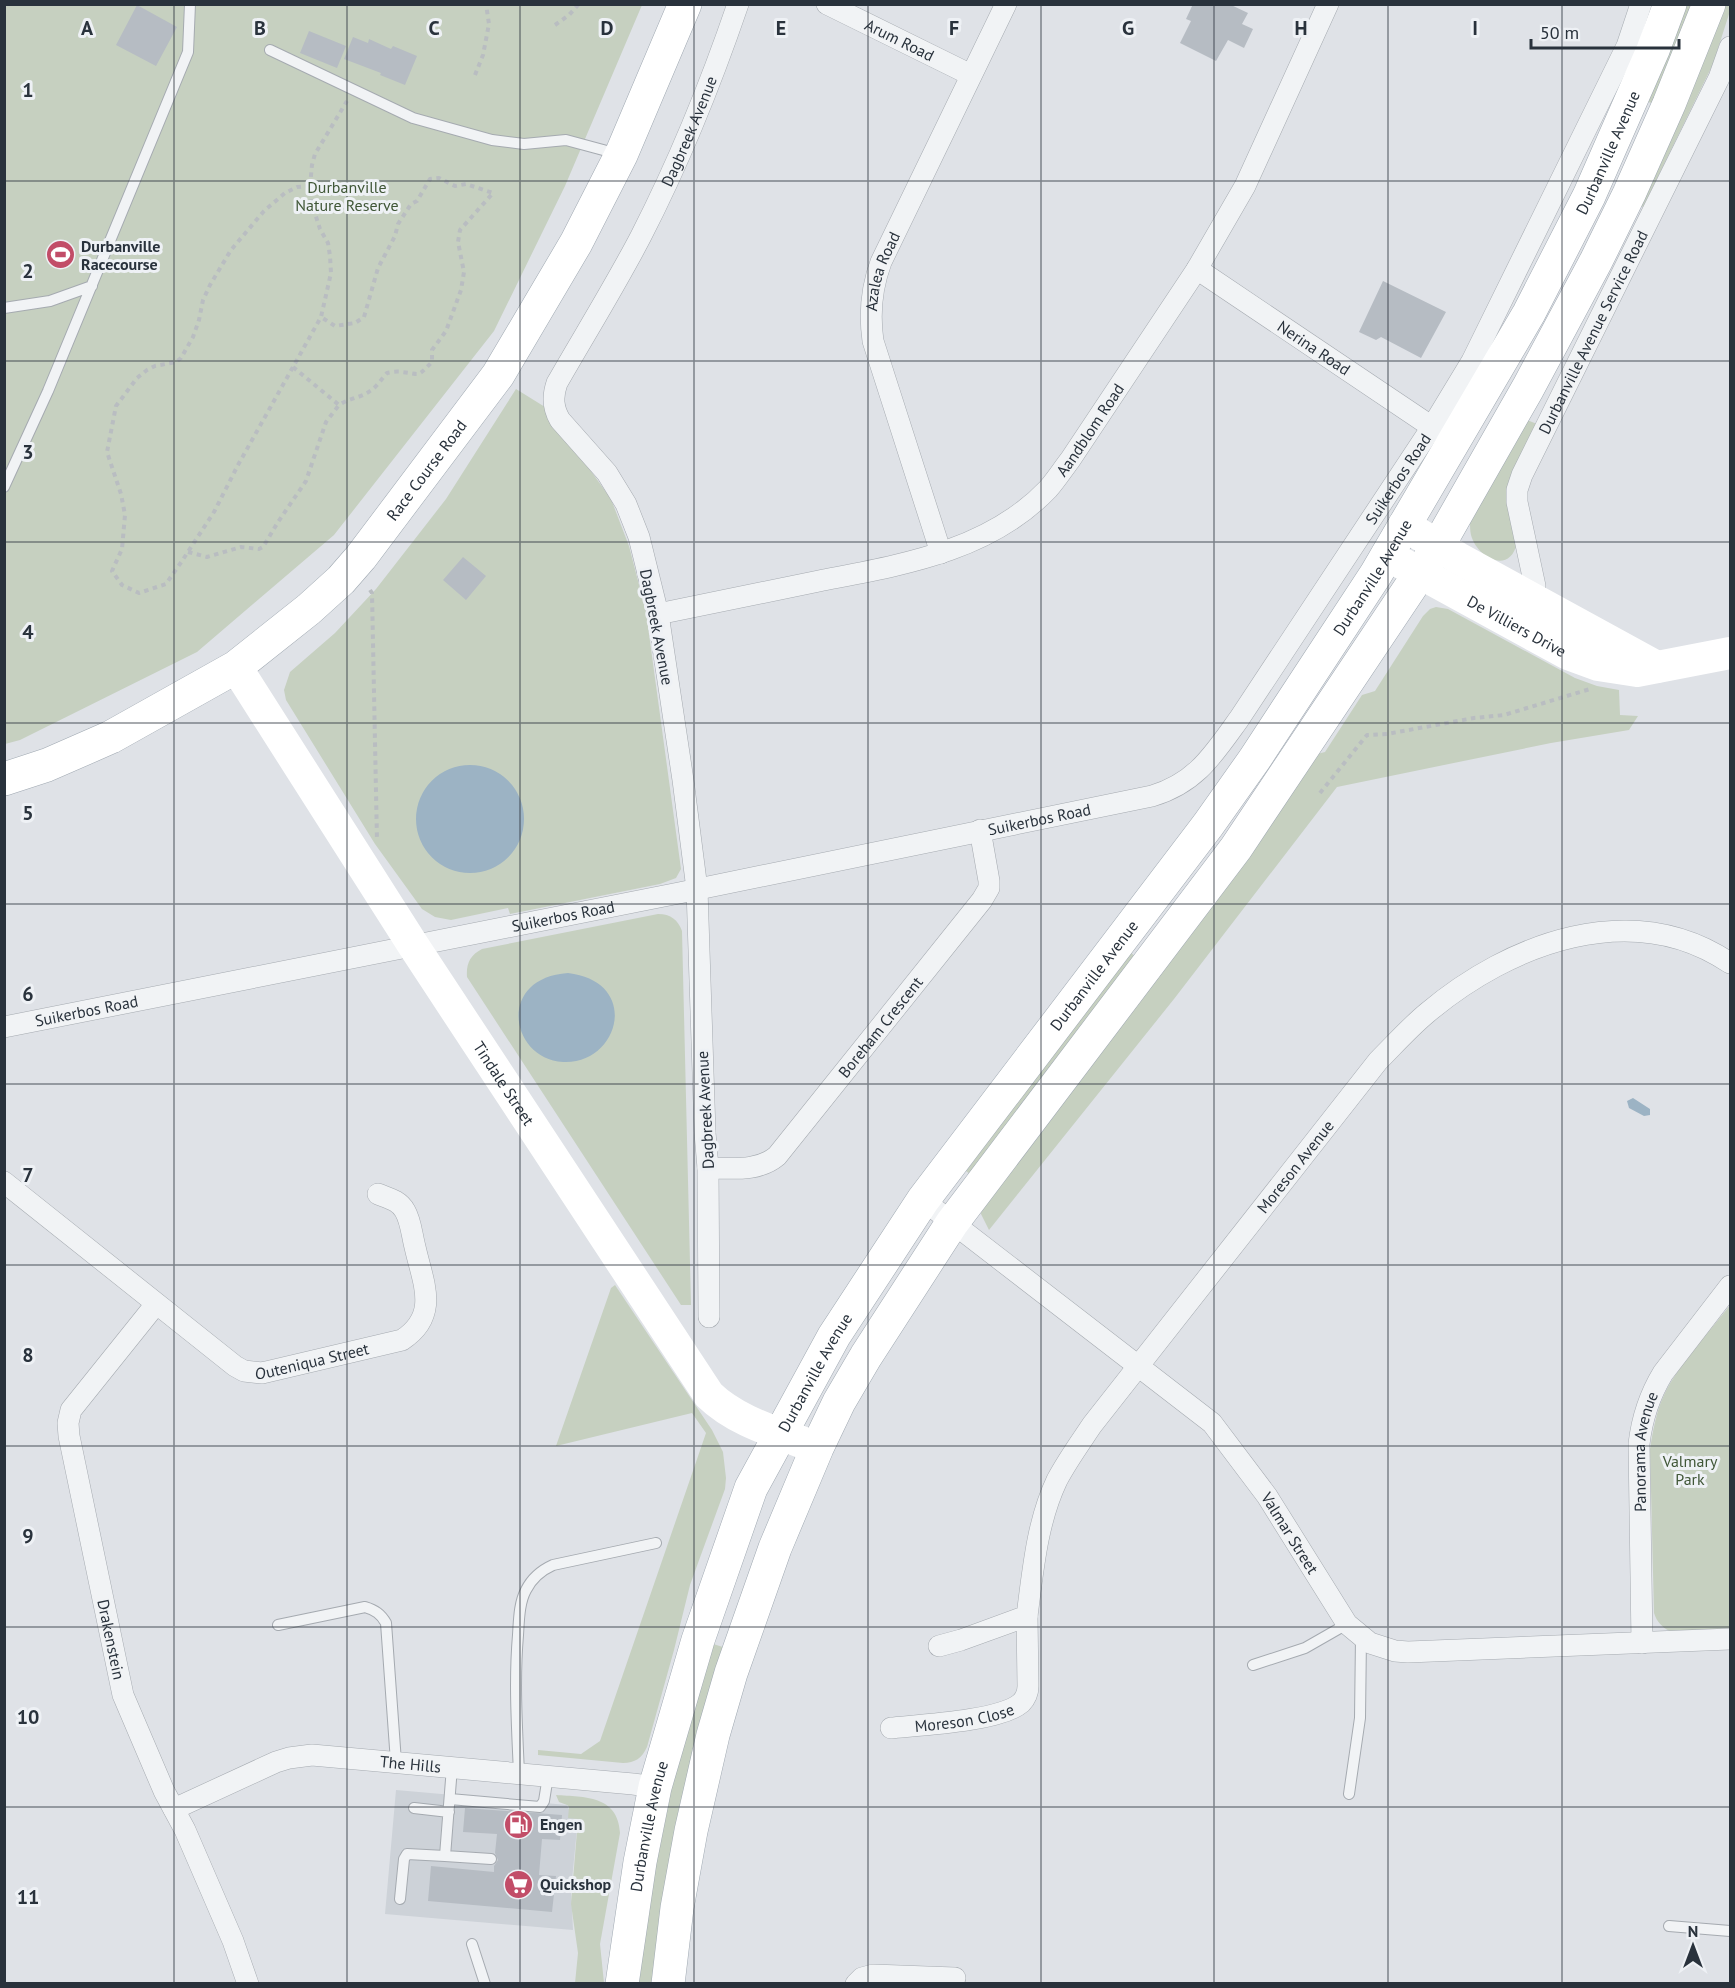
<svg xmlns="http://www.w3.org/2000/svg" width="1735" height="1988" viewBox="0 0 1735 1988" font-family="'PT Sans',sans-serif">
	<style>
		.built { fill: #cdd2d8 }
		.green { fill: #c6d0c0 }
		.water { fill: #9cb3c4 }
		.building { fill: #b6bcc3 }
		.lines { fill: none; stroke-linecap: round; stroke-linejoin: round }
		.lane-casing { stroke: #a5aab0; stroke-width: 12 }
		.street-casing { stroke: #a5aab0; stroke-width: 22 }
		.primary-casing { stroke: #9fa8b1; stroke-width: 34 }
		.path { stroke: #b9bdc1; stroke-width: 4; stroke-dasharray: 4.5 4.5; stroke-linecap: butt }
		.lane { stroke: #f1f3f5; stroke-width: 10 }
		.street { stroke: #f1f3f5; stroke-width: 21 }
		.secondary { stroke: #fff; stroke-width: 32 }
		.primary { stroke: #fff; stroke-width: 33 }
		.grid { fill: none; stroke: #29323c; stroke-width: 1.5; stroke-opacity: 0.55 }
		.labels { text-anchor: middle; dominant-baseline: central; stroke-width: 6; stroke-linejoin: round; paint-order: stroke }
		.street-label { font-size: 16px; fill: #29323c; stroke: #eef1f5 }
		.park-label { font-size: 16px; fill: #405737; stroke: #eef1f5 }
		.poi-label { font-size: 16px; font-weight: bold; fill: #29323c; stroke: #eef1f5; text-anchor: start }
		.grid-label { font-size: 20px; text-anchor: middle; font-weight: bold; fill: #29323c; stroke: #eef1f5; stroke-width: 6; stroke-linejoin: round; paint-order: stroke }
	</style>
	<rect width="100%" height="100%" fill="#dfe2e7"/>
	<!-- built -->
	<path class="built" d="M396,1790l171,15 3,7 8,6 -7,72 2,40 -188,-16z"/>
	<!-- green -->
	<path class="green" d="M4,5h638l-77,181 -71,145 -160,204 -137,117 -177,88 -15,4z
		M1683,5h13l-41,99 -10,-3z
		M1723,5h7v6l-17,53 -70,143 -4,-2z
		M516,389l29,18 66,92 18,47 17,66 35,257 -5,9 -16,6 -150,30 -2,-6 -57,12 -16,-3 -13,-8 -47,-65 -89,-144 -2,-10 6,-18 45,-39 41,-44 70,-90z
		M1527,420l10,4 -20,119c-7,32 -40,15 -46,-8 -1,-4 -1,-10 -1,-15z
		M1436,607l12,2 127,69 22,8 22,4 1,25 18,1 -9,14 -78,13 -214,44 -163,212 -185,231 -8,-16 1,-9 335,-451 8,-2 37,-57 13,-4 48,-75 7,-7z
		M658,914c13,0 20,6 24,17l9,374h-10l-214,-328c-1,-13 3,-22 15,-28z
		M1130,952l8,7 -167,216 -5,-4z
		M615,1285l97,145 11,22 3,26 -1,11 -35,96 -16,65 -27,97c-5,11 -12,16 -24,16l-85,-8v-5l43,4 19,-13 106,-308 -14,-20 -136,33 55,-158z
		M1730,1305v328c-26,0 -66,11 -76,-20l-4,-164c3,-18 6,-37 14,-54 16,-33 44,-61 66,-90z
		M710,1643l16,5 -72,335 -19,1 28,-175z
		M556,1795c28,2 62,0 64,38l-20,111 4,39h-29l3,-30 -7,-49 7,-85 -10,-1 1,-11 -2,-2 -8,-3z"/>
	<!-- water -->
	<path class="water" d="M416 819a54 54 0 1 1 108 0a54 54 0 1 1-108 0Z
		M568,973c74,9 51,92 -5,89 -53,-3 -67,-84 5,-89z
		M1633,1098l17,11v6l-6,1 -15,-8 -2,-7z"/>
	<!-- building -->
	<path class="building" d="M1193,4h36l19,9 -6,11 11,5 -9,19 -16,-8 -12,21 -36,-18 11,-22 -5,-2z
		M137,5l40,22 -21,39 -40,-21z
		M309,31l37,15 -9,22 -37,-15z
		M353,37l15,6 1,-4 22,10 2,-3 24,10 -12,29 -25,-10 1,-2 -37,-14z
		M1383,281l63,31 -25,46 -40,-21 -5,3 -17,-8z
		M463,557l23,19 -20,24 -23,-20z
		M465,1808l97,7 -2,25 -18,-1 -3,36 17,1 -4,36 -124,-11 3,-35 63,6v-6l4,-6 -3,-7 2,-19 -34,-2z"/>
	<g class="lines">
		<defs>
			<path id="lane" d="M270,50l143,68 79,22 32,4 42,-4 52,14
				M4,308l46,-7 42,-15
				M4,487l44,-96 140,-339 2,-48
				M278,1625l87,-18c10,3 16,7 21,16l10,139
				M1253,1665l52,-17 42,-24
				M452,1767l-7,89 46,3
				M519,1774c-2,-48 -5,-92 -1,-139 1,-15 1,-32 8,-45 6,-12 16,-20 27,-25l103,-22
				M1349,1794l11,-76 1,-81
				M450,1799l90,8 4,-6 4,-25
				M414,1808l35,4
				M400,1899l4,-40 3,-5 38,2
				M1669,1926l61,5
				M472,1944l13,40"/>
			<g id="street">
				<path id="s1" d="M827,4l144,71"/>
				<path id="s2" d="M1197,269l235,158"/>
				<path id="s3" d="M941,553l-68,-212c-4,-28 -2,-52 8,-79l125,-258"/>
				<path id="s4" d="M1524,607l11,-21 -18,-84v-12l5,-15 197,-397 11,-31"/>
				<path id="s5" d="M658,614c53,-11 107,-22 161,-33 81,-16 169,-29 229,-92 8,-9 15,-20 22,-29l127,-191 48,-83 83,-182"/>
				<path id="s6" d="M4,1027l675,-134 473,-97c44,-13 61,-41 87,-77l193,-292 40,-66 155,-315 14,-42"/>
				<path id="s7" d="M708,1168c24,0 50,4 69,-12l205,-256 7,-12v-7l-9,-51"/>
				<path id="s8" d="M4,1182l231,184 9,5 18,2 140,-33c38,-25 21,-57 13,-93 -3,-11 -4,-26 -10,-36 -6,-11 -17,-13 -27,-17"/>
				<path id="s9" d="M923,1200l289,223 55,73 80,128 23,19 25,8 13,1 322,-13"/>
				<path id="s10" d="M156,1304l-85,106 -3,13 1,13 54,259 41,96 21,39 48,111 15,43"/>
				<path id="s11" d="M709,1317l-1,-149 -3,-35 -8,-244 -14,-109 -25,-166 -19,-77 -13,-33 -19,-31 -47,-53c-7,-12 -8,-23 -3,-37 28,-49 58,-97 84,-147 38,-74 70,-153 97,-232"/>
				<path id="s12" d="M1642,1643l-3,-199c3,-26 10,-48 24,-71l67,-87"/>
				<path id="s13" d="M939,1646l22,-6 66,-24c6,-46 10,-94 30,-136 10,-19 23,-37 35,-55l286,-364c16,-16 31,-33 49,-48 83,-70 205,-116 303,-50"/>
				<path id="s14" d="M891,1728c30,-3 109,-7 130,-25 4,-4 7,-10 7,-17l-1,-70"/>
				<path id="s15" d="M174,1809l102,-47 13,-4 23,-3 321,29 22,3"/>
				<path d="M856,1984l6,-6 11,-3 82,3"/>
			</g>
			<g id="primary">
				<path id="s18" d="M4,779l43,-14 64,-28 125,-70 73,-58 32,-29 20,-23 137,-182 78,-132 45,-88 64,-151"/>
				<path id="s19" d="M622,1984l18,-122 15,-75 43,-147 53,-152 83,-152 89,-136 285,-375 46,-65 122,-186 153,-261 60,-117 64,-146 17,-46"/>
				<path d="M668,1984l9,-76 14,-77 22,-96 18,-62 44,-125 42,-100 22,-46 27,-46 86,-133 284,-375 202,-302 90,-158 68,-127 33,-67 40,-90 40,-100"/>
			</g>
		</defs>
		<!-- lane casing -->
		<use href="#lane" class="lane-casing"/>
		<!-- street casing -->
		<use href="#street" class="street-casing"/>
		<!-- primary casing -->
		<use href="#primary" class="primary-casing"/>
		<!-- path -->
		<path class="path" d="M555,25l14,-10 10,-11
			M475,75l8,-20 6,-31 -3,-20
			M310,186l-13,1 -12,6 -21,18 -33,39 -21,35 -7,15 -4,20 -6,17 -12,21 -5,4 -21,4 -8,4 -10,8 -21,28 -9,46 14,42 4,21 -3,34 -10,22 10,14 17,8 27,-9 16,-23 32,-49 24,-47 83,-148 10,-44 -1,-17 -2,-13 -8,-14 -8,-25 -2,-18 2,-21 3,-11 32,-53
			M293,367l46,38c10,-7 22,-7 31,-14 7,-4 12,-13 17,-18 4,-1 10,-2 15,-1 20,2 14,6 30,-10v-12l14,-19 15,-41 3,-18 -6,-30 2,-12 33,-37 -27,-9 -11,2 -16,-8 -9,1 -13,22 -6,3 -13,20 -3,12 -17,32 -14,49 -9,6 -20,3 -14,-9
			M188,552l19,5 34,-10 18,2 4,-2 15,-25 28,-41 20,-59 13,-17
			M370,590l2,3 5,248
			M1320,793l47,-58 20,-1 87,-16 30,-3 86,-26"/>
		<!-- lane -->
		<use href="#lane" class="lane"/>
		<!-- street -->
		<use href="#street" class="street"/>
		<!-- secondary -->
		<g class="secondary">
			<path d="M1404,525l54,33 199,109"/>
			<path id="s16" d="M1387,555l181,99 30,11 39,6 93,-18"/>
			<path id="s17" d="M236,667l177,278 296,450c29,28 71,38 108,53"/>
		</g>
		<!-- primary -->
		<use href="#primary" class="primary"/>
	</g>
	<!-- grid -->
	<path class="grid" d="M174,4v1980M347,4v1980M520,4v1980M694,4v1980M868,4v1980M1041,4v1980M1214,4v1980M1388,4v1980M1562,4v1980M4,181h1726M4,361h1726M4,542h1726M4,723h1726M4,904h1726M4,1084h1726M4,1265h1726M4,1446h1726M4,1627h1726M4,1807h1726"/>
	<!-- icons -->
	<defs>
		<symbol id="stadium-disc" viewBox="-11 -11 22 22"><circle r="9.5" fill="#c24d68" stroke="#eef1f5"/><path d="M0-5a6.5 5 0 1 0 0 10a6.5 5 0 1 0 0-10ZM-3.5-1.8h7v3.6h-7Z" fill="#fff"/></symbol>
		<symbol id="fuel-disc" viewBox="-11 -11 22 22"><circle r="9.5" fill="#c24d68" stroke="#eef1f5"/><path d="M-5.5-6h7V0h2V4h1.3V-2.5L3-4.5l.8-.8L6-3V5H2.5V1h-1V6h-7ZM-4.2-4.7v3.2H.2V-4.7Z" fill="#fff"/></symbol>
		<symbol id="supermarket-disc" viewBox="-11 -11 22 22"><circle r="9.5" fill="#c24d68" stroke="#eef1f5"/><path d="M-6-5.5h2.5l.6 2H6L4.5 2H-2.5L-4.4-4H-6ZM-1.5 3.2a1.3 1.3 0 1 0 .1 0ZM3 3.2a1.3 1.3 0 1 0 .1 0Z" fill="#fff"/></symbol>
	</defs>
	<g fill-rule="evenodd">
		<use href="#stadium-disc" x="44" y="238" width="33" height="33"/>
		<use href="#fuel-disc" x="502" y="1808" width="33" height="33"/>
		<use href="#supermarket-disc" x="502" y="1868" width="33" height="33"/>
	</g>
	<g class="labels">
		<!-- street labels -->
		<g class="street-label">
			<text stroke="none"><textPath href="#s1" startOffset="81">Arum Road</textPath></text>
			<text stroke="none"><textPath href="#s11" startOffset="1251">Dagbreek Avenue</textPath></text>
			<text stroke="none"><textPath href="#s19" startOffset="2104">Durbanville Avenue</textPath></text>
			<text stroke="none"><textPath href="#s3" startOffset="294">Azalea Road</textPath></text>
			<text stroke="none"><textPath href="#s4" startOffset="297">Durbanville Avenue Service Road</textPath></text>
			<text stroke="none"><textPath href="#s2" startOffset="141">Nerina Road</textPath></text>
			<text stroke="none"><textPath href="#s5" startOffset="488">Aandblom Road</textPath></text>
			<text stroke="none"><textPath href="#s18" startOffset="534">Race Course Road</textPath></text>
			<text stroke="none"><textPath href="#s6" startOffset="1578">Suikerbos Road</textPath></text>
			<text stroke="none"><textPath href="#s19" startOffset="1618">Durbanville Avenue</textPath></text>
			<text stroke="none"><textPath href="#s16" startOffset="148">De Villiers Drive</textPath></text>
			<text transform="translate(657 627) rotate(79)">Dagbreek Avenue</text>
			<text stroke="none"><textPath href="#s6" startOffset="1056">Suikerbos Road</textPath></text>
			<text stroke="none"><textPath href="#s6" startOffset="570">Suikerbos Road</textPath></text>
			<text stroke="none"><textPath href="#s19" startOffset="1132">Durbanville Avenue</textPath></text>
			<text stroke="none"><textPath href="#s6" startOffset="84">Suikerbos Road</textPath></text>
			<text stroke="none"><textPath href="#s7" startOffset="237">Boreham Crescent</textPath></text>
			<text stroke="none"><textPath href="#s17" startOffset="495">Tindale Street</textPath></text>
			<text transform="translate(705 1110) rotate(-93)">Dagbreek Avenue</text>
			<text stroke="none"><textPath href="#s13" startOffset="627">Moreson Avenue</textPath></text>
			<text stroke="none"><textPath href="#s8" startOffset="375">Outeniqua Street</textPath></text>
			<text stroke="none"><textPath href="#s19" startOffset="646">Durbanville Avenue</textPath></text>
			<text stroke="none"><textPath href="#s12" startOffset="192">Panorama Avenue</textPath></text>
			<text stroke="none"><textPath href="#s9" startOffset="500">Valmar Street</textPath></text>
			<text stroke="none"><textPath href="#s10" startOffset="370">Drakenstein</textPath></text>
			<text stroke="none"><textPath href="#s14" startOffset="74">Moreson Close</textPath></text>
			<text stroke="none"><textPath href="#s15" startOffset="248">The Hills</textPath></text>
			<text stroke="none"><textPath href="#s19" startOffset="160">Durbanville Avenue</textPath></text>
		</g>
		<!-- park labels -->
		<g class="park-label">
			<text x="347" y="187">Durbanville<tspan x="347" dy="18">Nature Reserve</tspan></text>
			<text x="1690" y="1461">Valmary<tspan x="1690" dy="18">Park</tspan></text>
		</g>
		<!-- poi labels -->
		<g class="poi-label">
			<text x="81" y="246">Durbanville<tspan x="81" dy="18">Racecourse</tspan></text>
			<text x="540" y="1824">Engen</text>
			<text x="540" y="1884">Quickshop</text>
		</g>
	</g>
	<g class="grid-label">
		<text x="87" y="35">A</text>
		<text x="260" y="35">B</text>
		<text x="434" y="35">C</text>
		<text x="607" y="35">D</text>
		<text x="781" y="35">E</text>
		<text x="954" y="35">F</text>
		<text x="1128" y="35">G</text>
		<text x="1301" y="35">H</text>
		<text x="1475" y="35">I</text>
		<text x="28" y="97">1</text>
		<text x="28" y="278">2</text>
		<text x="28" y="459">3</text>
		<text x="28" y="639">4</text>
		<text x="28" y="820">5</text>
		<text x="28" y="1001">6</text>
		<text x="28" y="1182">7</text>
		<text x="28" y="1362">8</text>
		<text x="28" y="1543">9</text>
		<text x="28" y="1724">10</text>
		<text x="28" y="1904">11</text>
	</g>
	<!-- border -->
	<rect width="1735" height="1988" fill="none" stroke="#29323c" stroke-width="12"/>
	<!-- north arrow -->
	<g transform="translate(1693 1946)" stroke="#eef1f5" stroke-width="4.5" paint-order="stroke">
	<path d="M0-4.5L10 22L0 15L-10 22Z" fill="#29323c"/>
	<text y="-9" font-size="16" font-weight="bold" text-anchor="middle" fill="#29323c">N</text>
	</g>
	<!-- scale -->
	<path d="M1531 39v9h148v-9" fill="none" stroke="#29323c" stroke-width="3"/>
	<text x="1540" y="39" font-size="18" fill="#29323c" stroke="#eef1f5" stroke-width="4.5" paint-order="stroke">50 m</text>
</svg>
